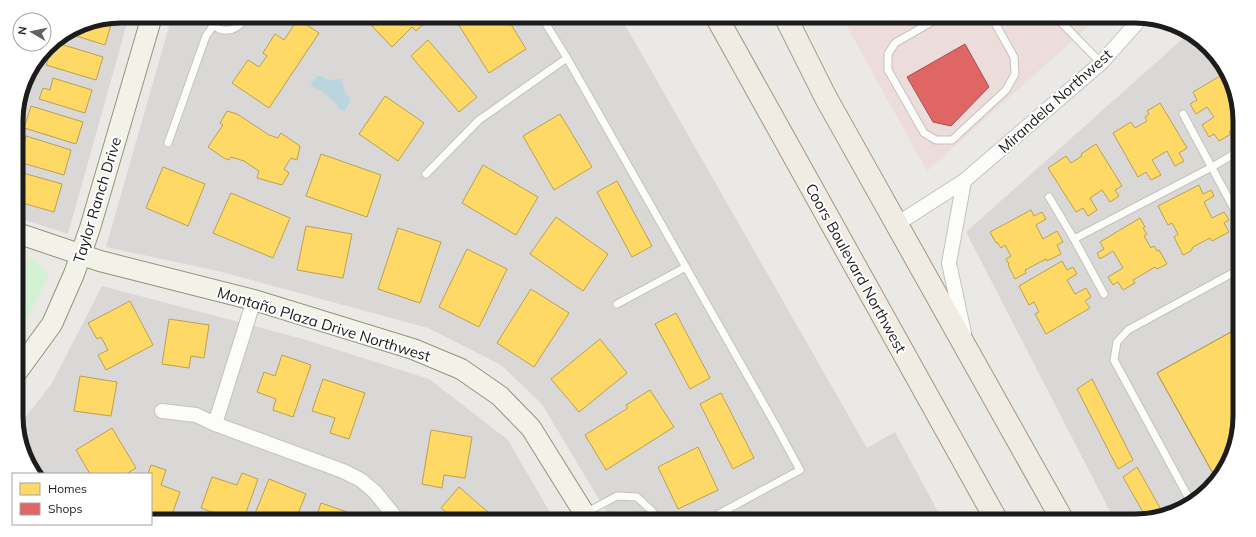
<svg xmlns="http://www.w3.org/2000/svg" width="1256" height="537" viewBox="0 0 1256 537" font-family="Mulish,sans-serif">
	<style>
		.residential { fill: #dad8d6 }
		.commercial { fill: #edddda }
		.religious { fill: #d9d8d6 }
		.park { fill: #d3f1d3 }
		.water { fill: #b9d5de }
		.homes { fill: #ffd966; stroke: #bba050 }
		.shops { fill: #e06666; stroke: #a55050 }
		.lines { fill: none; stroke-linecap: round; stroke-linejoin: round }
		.lane-casing { stroke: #c3c2c1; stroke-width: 9 }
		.street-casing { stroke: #c3c2c1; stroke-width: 16 }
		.secondary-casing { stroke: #92947e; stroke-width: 22 }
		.primary-casing { stroke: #a19782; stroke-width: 24 }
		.lane { stroke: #fcfcfb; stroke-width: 7 }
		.street { stroke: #fcfcfb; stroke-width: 14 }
		.secondary { stroke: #f2f2e9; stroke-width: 20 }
		.primary { stroke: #f0ebe3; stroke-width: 22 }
		.labels { text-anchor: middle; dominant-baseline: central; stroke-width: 4; stroke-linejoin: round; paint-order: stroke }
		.street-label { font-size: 15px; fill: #1c1c1c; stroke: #fff }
		.rim { fill: none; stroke: #1c1c1c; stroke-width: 5 }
	</style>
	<rect width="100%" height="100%" fill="#ebe9e5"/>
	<!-- residential -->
	<path class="residential" d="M121,16h8l-61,218 -52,-17v-103l11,-40 25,-32 29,-18z
		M172,16h448l247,432 28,-16 48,89h-331l-70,-117 -41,-39 -73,-37 -206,-56 -116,-25z
		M1188,34l30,23 21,50 1,309 -8,40 -39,47 -52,18h-26l-149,-289z
		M102,286l201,53 126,40 79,61 47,81h-404v-47h-116l-18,-44v-3l34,-42z"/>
	<!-- commercial -->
	<path class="commercial" d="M841,16h259l-173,155z"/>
	<!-- religious -->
	<path class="religious" d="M1217,252l23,40v4l-91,51 -10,-11 -60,37 -22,-13 -6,-10 59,-36 7,11h3l4,-3 -7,-13z
		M1144,365l36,67 -11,8 -30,16 -37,-67z
		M1183,439l26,45 -9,11 -27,-49z
		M1154,456l29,51 -13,4 -27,-48z"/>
	<!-- park -->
	<path class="park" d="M17,255l19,6 13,14 -28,56 -4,6z"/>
	<!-- water -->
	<path class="water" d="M317,76h4l7,4 13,-1 2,5 2,10 6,4 -6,13c-7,0 -7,-6 -12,-10 -6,-5 -12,-12 -21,-14l-1,-3z"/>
	<!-- homes -->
	<path class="homes" d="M377,16h47l4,4 -12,11 -4,-4 -20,20 -20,-21 7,-8z
		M459,16h47l20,33 -37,24 -34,-54z
		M113,18l-8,27 -38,-12 14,-9z
		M298,19l21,14 -50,75 -37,-25 16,-23 11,7 8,-11 -4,-3 12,-19 9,6z
		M428,40l49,57 -18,15 -48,-56z
		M54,42l49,15 -7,23 -50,-15z
		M1225,73l14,34v19l-10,6 2,2 -12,7 -5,-7 -5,3 -7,-12 12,-8 -7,-10 -11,7 -6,-10 7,-4 -4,-8z
		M53,78l39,12 -7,23 -46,-14 4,-11 7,2z
		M385,96l39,27 -26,38 -39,-27z
		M1160,103l27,45 -8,5 5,8 -9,5 -8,-15 -15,9 9,15 -10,5 -5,-8 -8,5 -25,-44 18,-11 4,6 12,-7 -2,-4 4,-3 -2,-3z
		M31,106l52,16 -7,22 -52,-16z
		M227,111l10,3 32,21 9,3 3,-5 19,13 -3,14 -6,-2 -7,11 5,4 -7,12 -25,-7 2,-7 -15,-10 -13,-4 -2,3 -5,-2 -16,-11 15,-22 -3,-2z
		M560,114l32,53 -38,23 -31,-54z
		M26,136l45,14 -7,25 -45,-13z
		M1096,144l26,42 -7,4 4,6 -9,6 -8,-12 -12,8 7,12 -9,6 -5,-8 -7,4 -28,-44 18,-12 5,7 11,-7 -1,-2z
		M321,154l60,21 -14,42 -61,-21z
		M1239,159v22l-1,1 -5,-7 6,-4 -5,-8z
		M483,165l55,32 -22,38 -54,-32z
		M163,167l42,17 -17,42 -42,-18z
		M16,171l46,13 -8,28 -35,-10 4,-15 -7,-1z
		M617,181l35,65 -20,11 -35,-65z
		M1199,185l4,9 8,-4 3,6 -10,6 8,16 12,-6 5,8 -5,3 5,9 -17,9 -2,-3 -17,9 -2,4 -8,4 -9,-18 4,-3 -6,-11 -4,2 -10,-19z
		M231,193l59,25 -17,40 -60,-25z
		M1031,210l3,6 8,-4 4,7 -10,6 7,14 14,-8 6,11 -6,3 4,9 -14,7 -1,-2 -21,11 1,3 -11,6 -7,-14 1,-1 -3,-5 5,-3 -6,-11 -4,3 -4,-6 -1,1 -6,-11z
		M556,217l52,37 -25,37 -53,-37z
		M1140,218l5,9 -2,1 4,6 -3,2 7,12 3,-2 3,5 2,-1 8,14 -10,5 -2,-2 -22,13 2,3 -12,7 -5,-8 -5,3 -5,-8 15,-9 -10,-17 -13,8 -3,-6 7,-4 -4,-7z
		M306,226l46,8 -9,44 -46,-8z
		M398,228l43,14 -21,61 -42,-14z
		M467,249l40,20 -28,58 -40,-20z
		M1062,261l5,9 6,-3 4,7 -10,6 8,14 11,-6 5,9 -6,4 5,7 -44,26 -11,-20 4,-2 -5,-10 -5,3 -10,-19z
		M531,289l38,24 -35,54 -37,-24z
		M130,301l23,44 -47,25 -8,-15 10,-5 -7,-13 -4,2 -9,-16z
		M676,313l34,65 -20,11 -35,-65z
		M169,319l40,6 -5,33 -13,-2 -2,12 -27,-4z
		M1240,327v52l-4,2 4,6v29l-8,40 -17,21 -58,-104z
		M1240,327v89l-8,40 -17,21 -58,-104z
		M600,339l27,34 -48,39 -28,-33z
		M282,355l29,10 -18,52 -20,-7 3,-11 -19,-7 7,-20 11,4z
		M80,376l37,6 -6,34 -37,-5z
		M323,379l42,14 -16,46 -19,-6 5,-15 -23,-7z
		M1092,379l41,81 -15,9 -41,-80z
		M650,390l24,37 -68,43 -21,-35 43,-27 -2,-3z
		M721,393l33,65 -21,11 -33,-65z
		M112,428l24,40 -10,6h-36l-14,-24z
		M431,430l41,7 -7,41 -21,-3 -2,13 -20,-4z
		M698,447l20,43 -40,19 -20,-42z
		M151,465l15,5 -5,15 19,7 -10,28 -19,-7v-39h-3z
		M1137,467l26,46 -16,6 -24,-42z
		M242,473l16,6 -15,42h-6l-36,-13 11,-31 25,8z
		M269,479l37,15 -11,27h-43z
		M459,487l30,26 -7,8h-33l3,-4 -11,-9z
		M321,503l26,9 -3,9h-29z"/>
	<!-- shops -->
	<path class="shops" d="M1085,16h13l-6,6z
		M965,44l24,43 -38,39 -18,-4 -26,-45z"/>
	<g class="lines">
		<defs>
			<path id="lane" d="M207,16c8,19 30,19 39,0
				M541,16l26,42 208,366 25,46 -94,51
				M942,16l-47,27 -7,11v16l36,63 12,7h16l54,-50 9,-16 -1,-17 -23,-41
				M1055,16l46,47
				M1183,114l56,104
				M168,143l38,-107 7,-10
				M426,174l53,-54 88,-62
				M1049,197l25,42
				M1104,294l-30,-55 138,-72 27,-16
				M617,304l69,-37
				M1192,504l-78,-144 3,-18 11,-12 112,-61
				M585,513l32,-17 20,1 15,14 6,10"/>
			<path id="street" d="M964,181l-15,82 15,70
				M897,224l67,-43 137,-118 41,-46
				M162,411l34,4 19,9 128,47 18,9 14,12 21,26 -1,3
				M215,424l39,-124"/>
			<path id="secondary" d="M17,233l83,28 154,39 159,49 48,20 39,27 31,32 58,93
				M17,372l35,-48 22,-50 16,-46 62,-212"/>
			<path id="primary" d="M716,16l281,505
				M785,16l41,82 237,423"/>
		</defs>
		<!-- lane casing -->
		<use href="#lane" class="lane-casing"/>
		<!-- street casing -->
		<use href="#street" class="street-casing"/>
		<!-- secondary casing -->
		<use href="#secondary" class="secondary-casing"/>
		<!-- primary casing -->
		<use href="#primary" class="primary-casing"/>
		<!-- lane -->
		<use href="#lane" class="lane"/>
		<!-- street -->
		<use href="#street" class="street"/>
		<!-- secondary -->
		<use href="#secondary" class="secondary"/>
		<!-- primary -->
		<use href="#primary" class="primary"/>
	</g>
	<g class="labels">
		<!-- street labels -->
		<g class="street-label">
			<text transform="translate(1055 101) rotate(-42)">Mirandela Northwest</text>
			<text transform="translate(97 200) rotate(-73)">Taylor Ranch Drive</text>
			<text transform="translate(856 268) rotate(61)">Coors Boulevard Northwest</text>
			<text transform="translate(324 324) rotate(17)">Montaño Plaza Drive Northwest</text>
		</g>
	</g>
	<!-- crop -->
	<path d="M0 0H1256V537H0ZM121 23H1135A98 98 0 0 1 1233 121V416A98 98 0 0 1 1135 514H121A98 98 0 0 1 23 416V121A98 98 0 0 1 121 23Z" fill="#fff" fill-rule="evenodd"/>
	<path class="rim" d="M121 23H1135A98 98 0 0 1 1233 121V416A98 98 0 0 1 1135 514H121A98 98 0 0 1 23 416V121A98 98 0 0 1 121 23Z"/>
	<!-- legend -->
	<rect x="12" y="473" width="140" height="52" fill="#ffffff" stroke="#a4a4a4"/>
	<rect x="20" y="483" width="20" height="12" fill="#ffd966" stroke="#a4a4a4"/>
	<text x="48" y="493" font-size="12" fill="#1c1c1c">Homes</text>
	<rect x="20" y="503" width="20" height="12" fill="#e06666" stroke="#a4a4a4"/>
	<text x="48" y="513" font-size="12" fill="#1c1c1c">Shops</text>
	<!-- north arrow -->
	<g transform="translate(32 32) rotate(279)"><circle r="19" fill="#ffffff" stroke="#a4a4a4"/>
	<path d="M0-3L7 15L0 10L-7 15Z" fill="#646462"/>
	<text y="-6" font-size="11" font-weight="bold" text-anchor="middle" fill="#1c1c1c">N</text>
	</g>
</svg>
